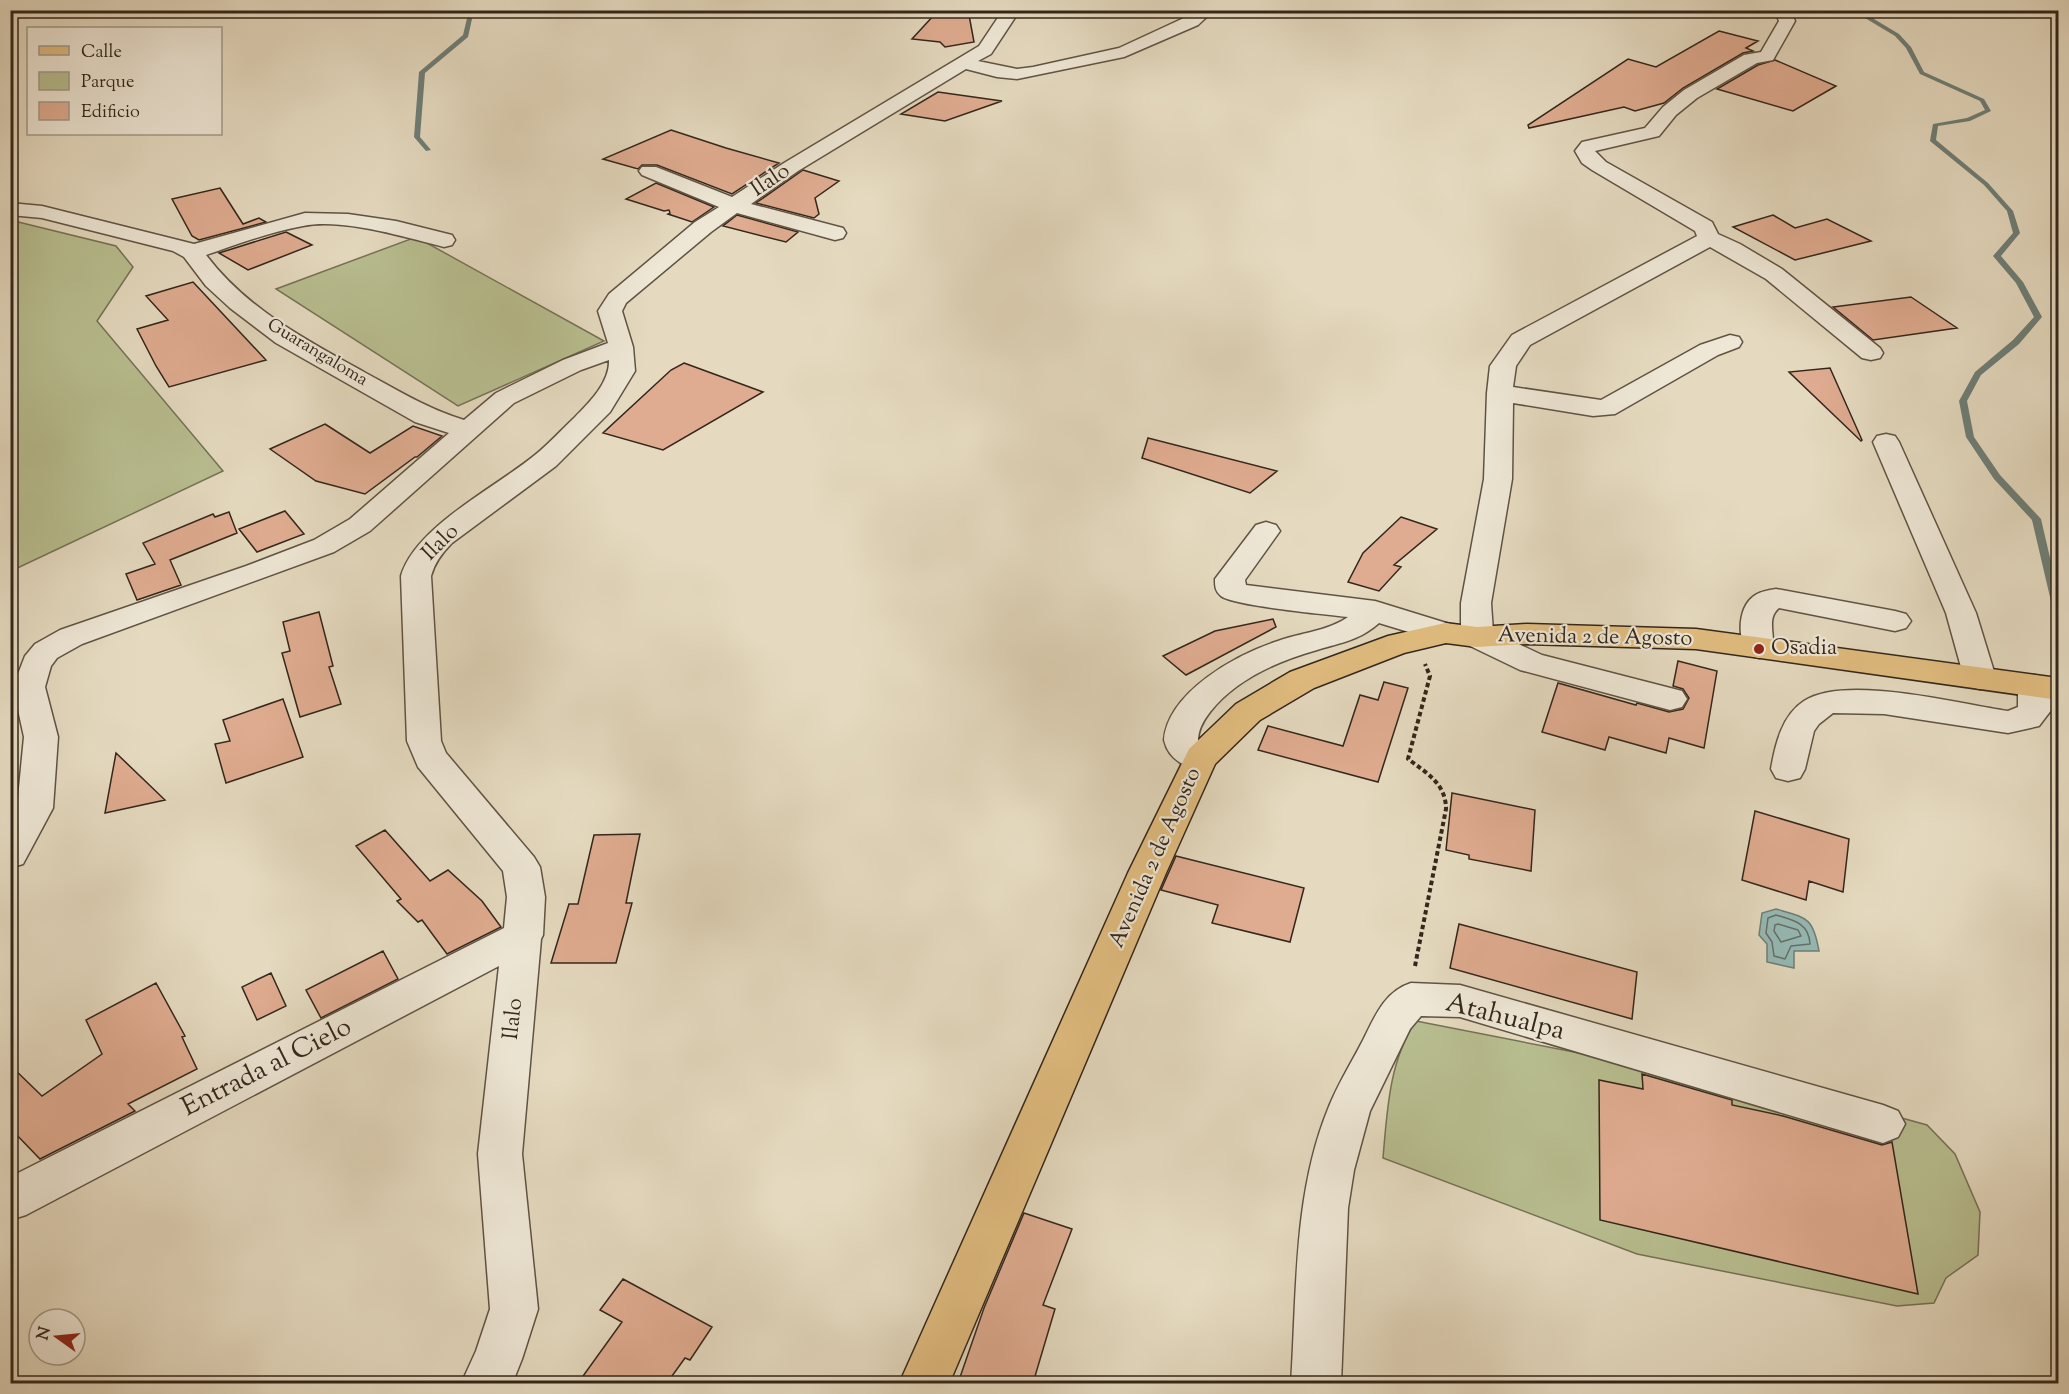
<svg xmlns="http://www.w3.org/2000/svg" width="2069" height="1394" viewBox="0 0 2069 1394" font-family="'Sorts Mill Goudy',serif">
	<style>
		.green { fill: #b8be90; stroke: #767256; stroke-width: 1.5 }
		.water { fill: #96bab6; stroke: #6e7f78; stroke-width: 1.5 }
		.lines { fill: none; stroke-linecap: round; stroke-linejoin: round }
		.shore { stroke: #647068; stroke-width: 1.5 }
		.stream { fill: #6e7f78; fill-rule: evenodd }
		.building { fill: #e0ac91; stroke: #33261b; stroke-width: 1.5 }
		.minor-casing { stroke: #605344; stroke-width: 3 }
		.major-casing { stroke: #33261b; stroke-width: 3 }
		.path { stroke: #33261b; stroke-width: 4; stroke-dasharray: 4.5 3; stroke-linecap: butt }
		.minor { fill: #eee7d6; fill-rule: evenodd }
		.major { fill: #e2bd80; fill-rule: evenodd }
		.poi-dot { fill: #8f2418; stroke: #eee7d6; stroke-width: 2 }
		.labels { text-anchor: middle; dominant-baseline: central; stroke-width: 4.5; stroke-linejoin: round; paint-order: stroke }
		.far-street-label { font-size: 18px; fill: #33261b; stroke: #eee7d6 }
		.street-label { font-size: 22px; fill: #33261b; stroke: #eee7d6 }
		.poi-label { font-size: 22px; fill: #33261b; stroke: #eee7d6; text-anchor: start }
		.near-street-label { font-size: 27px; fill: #33261b; stroke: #eee7d6 }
	</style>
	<rect width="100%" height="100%" fill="#e5dac0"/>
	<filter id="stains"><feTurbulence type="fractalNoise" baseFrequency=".00333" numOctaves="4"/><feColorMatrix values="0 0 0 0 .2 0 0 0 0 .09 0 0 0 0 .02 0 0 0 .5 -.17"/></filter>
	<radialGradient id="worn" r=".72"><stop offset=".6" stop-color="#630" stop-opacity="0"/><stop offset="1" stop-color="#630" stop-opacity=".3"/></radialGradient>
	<!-- green -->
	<path class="green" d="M10,220l106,26 17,21 -36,54 126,150 -212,100z
		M416,237l188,104 -146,65 -182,-117z
		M1416,1021l464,91 47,13 28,29 25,58 -2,43 -32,23 -12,25 -37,3 -260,-52 -254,-96c4,-45 6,-98 33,-137z"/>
	<!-- water -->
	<path class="water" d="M1776,909c31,9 37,8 43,42h-25v17l-27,-6v-18l-8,-9 3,-22z"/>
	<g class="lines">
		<!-- shore -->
		<path class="shore" d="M1776,915c17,5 33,8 34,29l-19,2 -6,13 -11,-3 -2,-14 -6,-9 2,-15z
			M1778,924l20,6 3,6 -20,6 -7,-11 1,-6z"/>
		<!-- stream -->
		<path class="stream" d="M469,10h5l-6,27 -43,36 -5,64 11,13 -5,1 -12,-14 5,-65 44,-37z
			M1865,16h4l30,18 12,13 13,25 60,27 7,12 -21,10 -32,5 -2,14 52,43 25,28 7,22 -19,23 22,26 19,35 -23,27 -38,31 -14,26 7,36 26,38 41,44 17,73v21l-5,-3 -21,-90 -38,-41 -28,-42 -7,-36 16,-29 38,-32 21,-23 -18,-34 -23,-27 20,-23 -6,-22 -23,-26 -54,-44 3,-17 34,-6 18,-8 -5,-9 -60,-27 -14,-26 -11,-12 -30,-18z"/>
	</g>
	<!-- building -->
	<path class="building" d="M935,14l34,1 5,27 -29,5 -5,-5 -28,-3z
		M1719,31l39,10 -12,7 7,3 -10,2 -60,35 -19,15 -29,8 -11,-4 -95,21 -1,-3 100,-66 28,8z
		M1775,60l61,26 -43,25 -76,-22 41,-24z
		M938,92l64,9 -57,20 -44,-7z
		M671,130l55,18 53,15 -47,31 -75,-29h-15l-4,4 -35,-10z
		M803,170l36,11 -24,17 4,16 -5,4 -58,-15z
		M656,183l58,24 -22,15 -24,-8 2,-1 -1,-3 -5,1 -38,-12z
		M220,188l23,36 16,-6 7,4 -67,18 -7,-4 -20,-37z
		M737,215l61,17 -12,10 -63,-16z
		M1773,215l22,13 32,-9 44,22 -76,19 -62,-33z
		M286,232l26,13 -64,25 -29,-17z
		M193,282l73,78 -97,27 -13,-21 -19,-37 31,-9 -22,-24z
		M1911,297l46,31 -84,12 -40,-33z
		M684,363l79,29 -100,58 -60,-17 68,-63z
		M1830,368l32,72 -1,1 -72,-69z
		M325,424l45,29 43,-27 29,10 -25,21h-2l-50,37 -49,-13 -46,-32z
		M1148,438l129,33 -27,22 -108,-35z
		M285,511l19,23 -47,18 -18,-23z
		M229,512l8,21 -67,27 11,25 -44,15 -11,-26 29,-10 -12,-21 70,-29 2,3z
		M1401,517l36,12 -43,36 7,2 -22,24 -31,-9 15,-29z
		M319,612l14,54 -4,1 12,37 -41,13 -18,-64 8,-2 -7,-29z
		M1273,619l3,8 -90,48 -23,-19 52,-25z
		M1678,661l39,10 -13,77 -35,-10 -3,15 -57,-16 -4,13 -63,-18 16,-49 78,22 1,-2 32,9 14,-3 6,-11 -6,-9 -10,-3z
		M1384,682l24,6 -30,94 -120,-32 10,-24 75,20 17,-51 18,5z
		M283,699l20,58 -77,26 -11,-39 15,-3 -7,-21z
		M116,753l49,47 -60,13z
		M1452,793l83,17 -4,61 -62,-12v-4l-23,-5z
		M1755,811l94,28 -6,53 -34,-11 -3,19 -64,-20z
		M385,830l45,51 18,-11 34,31 19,26 -54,27 -25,-34 -4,2 -21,-21 4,-2 -45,-53z
		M640,834l-14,69h6l-16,60h-65l18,-59h9l16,-69z
		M1176,856l128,32 -14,54 -78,-19 6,-18 -57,-15z
		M1459,924l178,48 -5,47 -182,-51z
		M383,951l15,28 -77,39 -15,-28z
		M271,973l15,33 -29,14 -15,-33z
		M156,983l29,53 -3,1 15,32 -69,35 7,7 -2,1 -93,47 -30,-31v-63l32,31 60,-42 -16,-34z
		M1642,1074l90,26v5l51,11 99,29 10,-3 26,152 -318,-74 -1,-140 44,9z
		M1024,1213l48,16 -29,76 12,4 -22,74h-75l26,-75z
		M623,1279l89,48 -22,33 -5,-2 -18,25h-89l44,-61 -22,-12z"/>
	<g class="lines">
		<defs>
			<path id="minor" d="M1003,10h17l-29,44 -13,7 39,8 16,-2 86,-19 67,-31 9,-7h19l-16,15 -74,32 -107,22 -20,-2 -31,-8 -168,102 -47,33 92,24 3,5 -3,5 -8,2 -98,-27 -26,19 -85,71 -4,8 11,36 2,24 -25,41 -54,54 -104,77c-10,10 -17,19 -21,33l10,165 5,12 88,104 6,10 5,30 -2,38 -2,4 -19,215 16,155 -16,50 -10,25h-51l15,-33 14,-42 -12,-155 21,-188 -473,249 -16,5v-43l494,-249 3,-31 -4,-26 -85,-104 -11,-26 -6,-165c14,-49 95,-89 134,-121 14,-11 27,-26 40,-38 15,-15 35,-35 34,-57l-28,10 -67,33 -144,128 -36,21 -252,92 -25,14 -6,8 -6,21 13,50 -5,71 -30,56 -13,4v-48l7,-12 7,-71 -11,-50 12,-31 10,-12 25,-14 186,-64 68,-26 36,-21 99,-86 -34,-11 -139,-79 -46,-35 -24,-22 -22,-29 -11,-6 -131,-33 -32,-3v-12l32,3 152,38 111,-31 43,1 48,7 56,14 3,5 -3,5 -8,2c-40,-10 -101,-29 -141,-21 -33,6 -65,18 -97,29 41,54 100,85 158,117 33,18 64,37 100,48l32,-27 67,-33 45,-17 -10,-32 11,-17 86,-72 24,-15 -77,-32 -3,-4 3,-4h14l76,30 52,-34 195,-117z
				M1774,10h16l5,11 -22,39 -16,3 -60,35 -21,17 -17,21 -64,15 11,11 106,60 6,12 22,10 42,25 98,79 3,5 -3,5 -9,2 -9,-2 -96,-79 -56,-32 -180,98 -14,21 -3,21 88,13 99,-55 30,-10 9,2 3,5 -3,5 -21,8 -103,59 -22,2 -80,-13 -1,76 -21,124 2,29 49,23 140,36 5,8 -5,8 -12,3 -150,-40 -54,-26 -5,-7v-34l23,-124 3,-86 3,-27 22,-31 185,-99 -2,-5 -103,-61 -10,-7 -7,-12 7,-9 63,-14 18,-21 21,-17 60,-35 17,-3 18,-31z
				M1886,434l9,2 4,6 77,171 20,65 -4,8 -12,3 -12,-3 -4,-8 -18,-65 -73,-171 4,-6z
				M1266,522l10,3 4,6 -35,49 1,5 129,16 81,25 5,7 -5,7 -11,3 -66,-20c-21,18 -36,19 -62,27 -39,11 -81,29 -107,62 -7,9 -12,18 -12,29l15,8 5,9 -5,9c-21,6 -44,-5 -49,-27 4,-48 73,-86 114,-99 22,-8 50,-10 70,-24 -23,-3 -114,-11 -127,-21 -6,-5 -6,-10 -6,-17l41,-54z
				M1776,589l119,22 11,3 5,7 -5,7 -11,3 -116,-23c-15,12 0,33 -9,47l-11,3 -11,-3c-11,-17 -11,-50 9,-61 6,-3 13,-4 19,-5z
				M2034,675l12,3 4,8 2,23 -13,17 -31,7 -124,-19 -51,-1 -14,11 -5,7 -9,38 -5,9 -12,3 -12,-3 -5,-9c4,-24 11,-54 33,-68 41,-27 156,3 204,10l10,-4v-21l4,-8z
				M1411,983l49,2 423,120 15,6 7,13 -7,13 -15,6 -423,-126 -39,-1 -11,13 -40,82 -16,59 -6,38 -7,176h-50c6,-91 2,-189 37,-275 9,-23 22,-44 33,-65 13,-25 22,-52 50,-61z"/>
			<path id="major" d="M1445,623l32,4 50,-3 169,5 362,49v22l-362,-51 -169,-5 -50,3 -31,-4 -42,10 -90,35 -54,32 -45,44 -49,109 -217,511h-50l229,-511 61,-124 47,-45 54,-32 98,-36z"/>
		</defs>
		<!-- minor casing -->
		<use href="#minor" class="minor-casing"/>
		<!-- major casing -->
		<use href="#major" class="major-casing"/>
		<!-- path -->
		<path class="path" d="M1415,966l31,-157c0,-25 -19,-36 -38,-50l22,-83 -5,-12"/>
		<!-- minor -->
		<use href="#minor" class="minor"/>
		<!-- major -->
		<use href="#major" class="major"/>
	</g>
	<!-- markers -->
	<circle class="poi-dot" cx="1759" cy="649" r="6"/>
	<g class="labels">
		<!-- far-street labels -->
		<g class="far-street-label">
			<text transform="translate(317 353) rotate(31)">Guarangaloma</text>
		</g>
		<!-- street labels -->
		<g class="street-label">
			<text transform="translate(771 181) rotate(-34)">Ilalo</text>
			<text transform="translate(441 543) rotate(-45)">Ilalo</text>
			<text transform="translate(1595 638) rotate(1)">Avenida 2 de Agosto</text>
			<text transform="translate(1156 858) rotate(-66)">Avenida 2 de Agosto</text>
			<text transform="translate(514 1019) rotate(-84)">Ilalo</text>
		</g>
		<!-- poi labels -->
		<g class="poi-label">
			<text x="1771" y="649">Osadia</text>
		</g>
		<!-- near-street labels -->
		<g class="near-street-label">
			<text transform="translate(1505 1018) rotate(14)">Atahualpa</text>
			<text transform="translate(267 1068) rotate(-27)">Entrada al Cielo</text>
		</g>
	</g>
	<!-- margin -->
	<rect width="2069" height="1394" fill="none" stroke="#e5dac0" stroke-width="36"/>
	<rect x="12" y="12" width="2045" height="1370" fill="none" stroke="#33261b" stroke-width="3"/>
	<rect x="18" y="18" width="2033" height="1358" fill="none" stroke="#33261b" stroke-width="1.5"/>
	<!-- legend -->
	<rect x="27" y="27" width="195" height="108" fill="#eee7d6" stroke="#a39a8b" stroke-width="1.5"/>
	<rect x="39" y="46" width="30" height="9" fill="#e2bd80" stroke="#a39a8b" stroke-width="1.5"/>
	<text x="81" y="57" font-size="18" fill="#33261b">Calle</text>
	<rect x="39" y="72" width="30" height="18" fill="#b8be90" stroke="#a39a8b" stroke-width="1.5"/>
	<text x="81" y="87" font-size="18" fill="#33261b">Parque</text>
	<rect x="39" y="102" width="30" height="18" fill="#e0ac91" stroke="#a39a8b" stroke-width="1.5"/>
	<text x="81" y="117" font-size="18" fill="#33261b">Edificio</text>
	<!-- north arrow -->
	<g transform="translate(57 1337) rotate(285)"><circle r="28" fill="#eee7d6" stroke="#a39a8b" stroke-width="1.5"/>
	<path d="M0-4.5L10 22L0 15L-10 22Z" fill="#8f2418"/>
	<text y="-9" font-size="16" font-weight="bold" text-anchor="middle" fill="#33261b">N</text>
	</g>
	<rect width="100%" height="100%" filter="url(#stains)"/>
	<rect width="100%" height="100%" fill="url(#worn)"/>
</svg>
